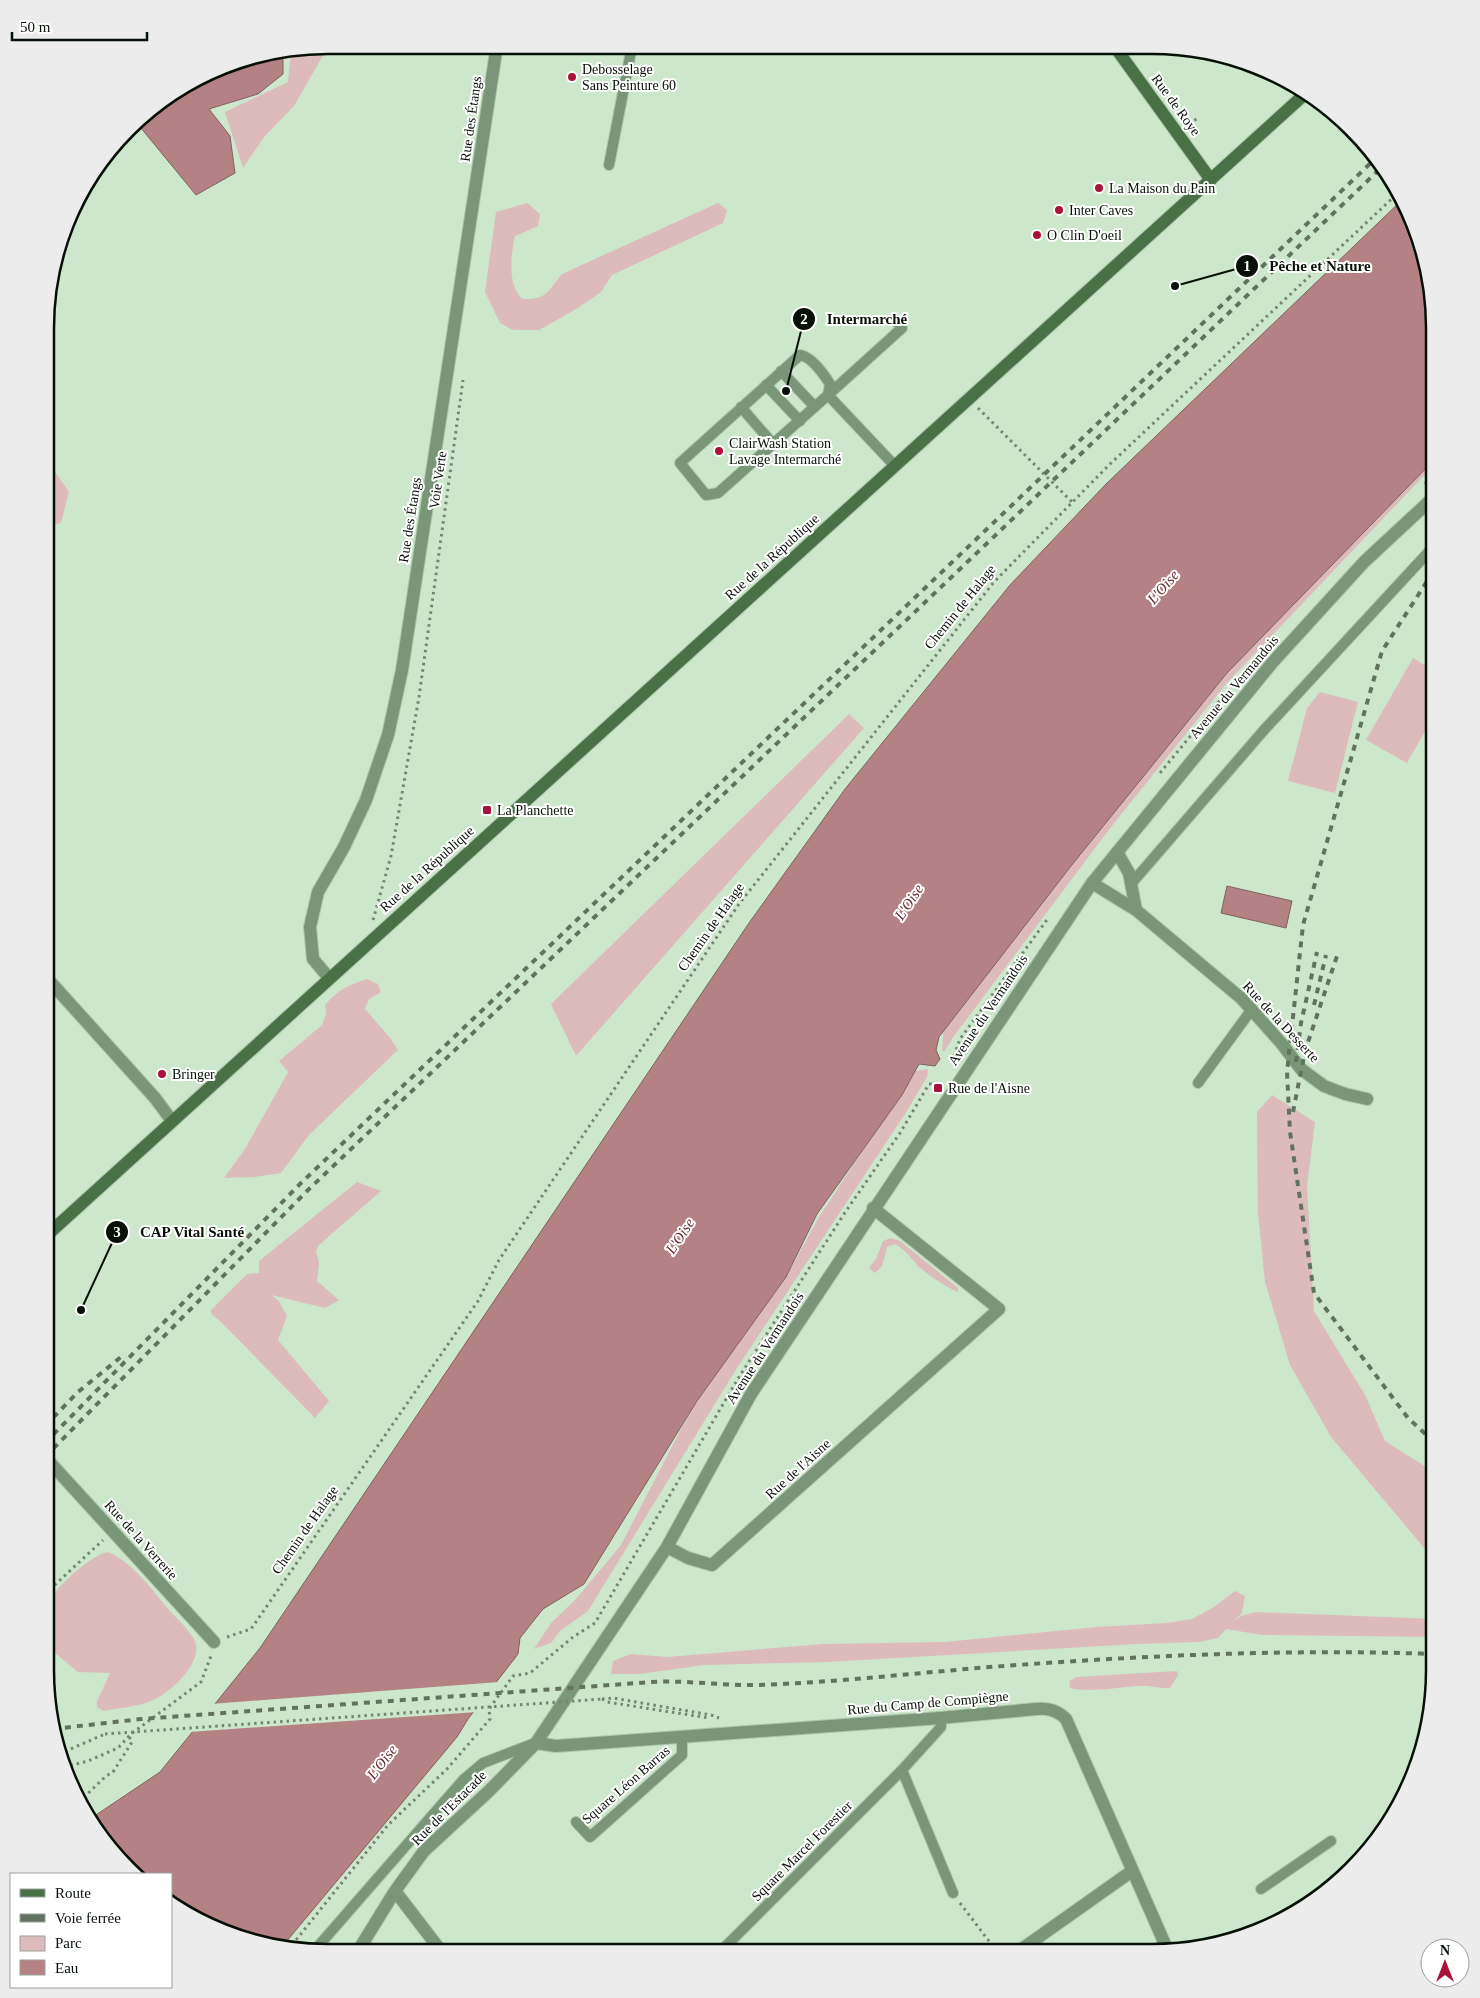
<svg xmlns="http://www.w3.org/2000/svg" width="1480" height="1998" viewBox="0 0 1480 1998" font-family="'Times New Roman',serif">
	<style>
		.green { fill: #ddbbbd }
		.water { fill: #b48285; stroke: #80605f }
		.pier { fill: #cde7cc }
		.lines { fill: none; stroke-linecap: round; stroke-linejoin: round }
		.lane-casing { stroke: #adc5ac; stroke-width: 12 }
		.street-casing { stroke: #adc5ac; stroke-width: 14 }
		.secondary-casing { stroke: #adc5ac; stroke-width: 14 }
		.path { stroke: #748673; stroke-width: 3; stroke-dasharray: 2.5 4; stroke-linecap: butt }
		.lane { stroke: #799678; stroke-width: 10 }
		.street { stroke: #799678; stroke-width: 12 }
		.secondary { stroke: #487246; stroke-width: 12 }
		.rail { stroke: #617261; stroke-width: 4; stroke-dasharray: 6 6; stroke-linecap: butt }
		.path-bridge { stroke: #748673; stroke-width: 3; stroke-dasharray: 2.5 4; stroke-linecap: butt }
		.poi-dot { fill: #a9123a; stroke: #fff; stroke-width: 2 }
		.labels { text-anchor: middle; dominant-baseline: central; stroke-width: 4; stroke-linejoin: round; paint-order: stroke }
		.poi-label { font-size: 14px; fill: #071007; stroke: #fff; text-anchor: start }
		.street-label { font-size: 14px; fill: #071007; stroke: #fff }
		.water-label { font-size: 15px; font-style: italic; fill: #6a2932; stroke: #fff }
		.rim { fill: none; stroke: #071007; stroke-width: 2.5 }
		.leader { fill: none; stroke: #071007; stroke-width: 2 }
		.callout-dot { fill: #071007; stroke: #fff; stroke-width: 2 }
		.mark-label { font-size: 15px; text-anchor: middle; font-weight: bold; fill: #fff }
		.callout-label { font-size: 15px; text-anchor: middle; font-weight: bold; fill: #071007; stroke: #fff; stroke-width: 4; stroke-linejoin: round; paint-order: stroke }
	</style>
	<rect width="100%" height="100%" fill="#cde7cc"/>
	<!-- green -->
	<path class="green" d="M329,45l-35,61 -30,31 -21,31 -18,-56 63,-30 3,-31z
		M527,203l13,11 -2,12 -23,10c-4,19 -8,48 7,63 25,1 26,-8 40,-25l156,-71 9,7 -4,13 -111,52 -11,17 -23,16 -39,22h-26l-13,-7 -15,-31 11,-80z
		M1435,444v20l-209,220 -115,143 -157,209 -10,16 -2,-2 2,-28 191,-249z
		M52,467l17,25 -8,31 -14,4v-57z
		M1413,658l22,13v43l-28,49 -41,-23z
		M1320,692l38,10 -23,91 -47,-12 19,-73z
		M849,714l15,14 -288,328 -25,-52z
		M367,979l11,5 3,8 -12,7 -4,10 26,30 7,11 -89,85 -28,38 -27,4 -30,1 21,-29 43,-77 -9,-11 43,-36 4,-11 -1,-9c14,-16 22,-19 42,-26z
		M928,1069l-1,8 -22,37 -168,254 -149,243 -28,20 -9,12 -17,6 17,-26 24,-23 46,-55 59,-114 30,-53 76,-101 33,-60 96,-146z
		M1272,1095l43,27 -8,63 7,126 51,84 20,46 49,31v86l-3,-2 -100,-119 -41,-72 -25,-83 -7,-69 -1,-101z
		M357,1182l24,9 -62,54 -3,6 3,12 -2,18 22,19 -14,8 -54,-13 8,6 8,15 -9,24 51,61 -14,17 -95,-97 -9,-7v-4l36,-36 12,-1v-12z
		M891,1238l9,3 58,47v4c-9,-3 -33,-19 -40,-26 -8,-9 -12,-16 -23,-22l-8,3 -5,19 -7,7 -6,-5 7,-9 7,-18z
		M108,1552c22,9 41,33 55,51 8,11 31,29 33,42 4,21 -27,49 -45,56 -14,6 -33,7 -48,10l-6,-4v-6l13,-28 -32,-1 -24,-20c-1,-5 -1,-11 -2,-16 -1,-8 -9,-18 -7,-26 4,-18 45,-55 63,-58z
		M1235,1591l10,5 -3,17 -9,9 8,-6 15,-4 178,7v18l-172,-2 -36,-6 -8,9 -19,4 -62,2 -310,18 -122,3 -66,9h-28l2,-13 18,-7 36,3 156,-13 122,-2 152,-15 69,-4 26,-4 22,-12z
		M1177,1671l1,4 -8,13c-10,1 -20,-3 -31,-2 -22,1 -47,7 -69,2l-1,-7 7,-4z"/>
	<!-- water -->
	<path class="water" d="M283,53v21l-25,20 -49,15 21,27 5,37 -39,22 -60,-73 6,-7 95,-55z
		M1403,199l22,56 10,73v131l-208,214 -156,193 -132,171 -3,13 4,9 -5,7 -16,-2 -17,31 -85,119 -31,63 -89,124 -113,183 -41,25 -23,29 -2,16 -50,65 -11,18 -176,211 -44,-10 -66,-33v-31h-36l-20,-17 -25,-38 70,-47 100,-124 489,-725 96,-134 165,-204 96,-101z
		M1227,886l65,15 -6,27 -65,-15z"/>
	<!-- pier -->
	<path class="pier" d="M499,1682l-22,30 -288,20 22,-28z"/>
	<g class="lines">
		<defs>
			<path id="lane" d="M609,165l23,-119
				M781,371l34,36
				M766,385l34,36
				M828,395l2,-11c-7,-11 -18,-27 -30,-29l-120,108 26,32 12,-2 110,-98 67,71
				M828,395l74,-67 -8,-9
				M741,407l32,37
				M1131,884l133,-154 171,-185
				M1198,1083l54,-74
				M902,1770l51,123
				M576,1822l14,15 92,-82v-18
				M1261,1889l70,-48
				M314,1951l150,-172 19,-16 52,-20
				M720,1952l182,-182 39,-43 -1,-9"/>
			<path id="street" d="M1117,852l12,21 7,37
				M1092,883l44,27 106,89 40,45 19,25 23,17 21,8 22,5
				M46,977l109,121 17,23
				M329,978l-16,-19 -3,-32 8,-35 26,-45 22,-47 22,-65 14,-65 95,-625
				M45,1457l169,185
				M667,1547l21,11 24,7 287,-256 -126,-101
				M536,1743l20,3 384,-28 96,-9c12,-1 21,1 30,10l102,232
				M395,1891l46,60
				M358,1951l37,-60 29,-40 65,-60 47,-48 131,-196 84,-153 341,-511 180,-220 92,-101 71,-66
				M1016,1953l116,-82"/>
			<path id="secondary" d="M1115,47l96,133
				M46,1236l1260,-1143"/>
		</defs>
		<!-- lane casing -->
		<use href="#lane" class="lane-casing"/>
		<!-- street casing -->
		<use href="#street" class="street-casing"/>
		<!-- secondary casing -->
		<use href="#secondary" class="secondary-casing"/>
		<!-- path -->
		<path class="path" d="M1189,124l9,-6
			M978,408l94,94
			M1425,484l10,-11
			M1160,773l61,-74
			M373,920l18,-64 28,-159 44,-317
			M956,1062l-2,-6 6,-17 89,-122
			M45,1594l58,-54
			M227,1637l24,-8 227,-328 21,-41 240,-356 255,-322 115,-117 290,-273
			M602,1699l11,-1 98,17 8,3
			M602,1699l5,3 102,16
			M59,1754l46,-20
			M64,1767l24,-6 30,-13 13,-14 70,-52 10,-26
			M79,1802l27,-26 7,-4 19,-30 -2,-4 -3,1
			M960,1903l38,50
			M288,1950l100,-125 59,-56 43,-50 -1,-10 24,-33 17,-3 43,-36 22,-14 144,-246 107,-166 54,-78 29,-49 13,-1"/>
		<!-- lane -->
		<use href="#lane" class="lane"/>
		<!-- street -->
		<use href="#street" class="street"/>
		<!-- secondary -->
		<use href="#secondary" class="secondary"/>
		<!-- rail -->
		<path class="rail" d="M1314,1005l12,-50
			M1296,1062l5,-39 16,-71
			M1293,1112l12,-61 32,-95
			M45,1426l33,-34 43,-35
			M1434,1442l-26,-24 -94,-125 -24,-161 -3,-60 16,-147 79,-274 53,-82
			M45,1443l256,-260 1075,-1025
			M45,1457l262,-266 1075,-1024
			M53,1729l88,-10 511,-37c36,-2 71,4 106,3 87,-3 173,-14 259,-20 139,-10 278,-16 417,-11"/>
		<!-- path-bridge -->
		<path class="path-bridge" d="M105,1734l497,-35"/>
	</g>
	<!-- markers -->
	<g class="poi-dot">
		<circle cx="572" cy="77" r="5"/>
		<circle cx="1099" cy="188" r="5"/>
		<circle cx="1059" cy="210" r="5"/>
		<circle cx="1037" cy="235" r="5"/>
		<circle cx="719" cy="451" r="5"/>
		<rect x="482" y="805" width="10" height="10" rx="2.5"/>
		<circle cx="162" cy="1074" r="5"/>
		<rect x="933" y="1083" width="10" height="10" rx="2.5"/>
	</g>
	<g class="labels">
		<!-- poi labels -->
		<g class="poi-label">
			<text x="582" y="69">Debosselage<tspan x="582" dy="16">Sans Peinture 60</tspan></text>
			<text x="1109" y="188">La Maison du Pain</text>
			<text x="1069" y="210">Inter Caves</text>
			<text x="1047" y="235">O Clin D'oeil</text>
			<text x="729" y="443">ClairWash Station<tspan x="729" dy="16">Lavage Intermarché</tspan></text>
			<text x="497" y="810">La Planchette</text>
			<text x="172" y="1074">Bringer</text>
			<text x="948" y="1088">Rue de l'Aisne</text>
		</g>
		<!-- street labels -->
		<g class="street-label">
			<text transform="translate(1176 105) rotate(54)">Rue de Roye</text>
			<text transform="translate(471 119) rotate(-82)">Rue des Étangs</text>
			<text transform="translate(438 480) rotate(-82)">Voie Verte</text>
			<text transform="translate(410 520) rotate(-81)">Rue des Étangs</text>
			<text transform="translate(772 557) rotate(-42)">Rue de la République</text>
			<text transform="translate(960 607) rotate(-51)">Chemin de Halage</text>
			<text transform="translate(1234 687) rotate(-50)">Avenue du Vermandois</text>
			<text transform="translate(427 869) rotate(-42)">Rue de la République</text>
			<text transform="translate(711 927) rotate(-55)">Chemin de Halage</text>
			<text transform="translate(988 1010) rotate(-56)">Avenue du Vermandois</text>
			<text transform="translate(1281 1022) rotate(47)">Rue de la Desserte</text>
			<text transform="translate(765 1348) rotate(-57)">Avenue du Vermandois</text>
			<text transform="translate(798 1469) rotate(-42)">Rue de l'Aisne</text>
			<text transform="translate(305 1530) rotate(-55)">Chemin de Halage</text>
			<text transform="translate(141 1540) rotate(48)">Rue de la Verrerie</text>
			<text transform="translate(928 1703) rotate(-5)">Rue du Camp de Compiègne</text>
			<text transform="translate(626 1785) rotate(-41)">Square Léon Barras</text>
			<text transform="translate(449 1808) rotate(-45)">Rue de l'Estacade</text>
			<text transform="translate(802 1851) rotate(-45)">Square Marcel Forestier</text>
		</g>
		<!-- water labels -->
		<g class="water-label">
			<text transform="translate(1163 587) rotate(-49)">L'Oise</text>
			<text transform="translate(909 902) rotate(-56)">L'Oise</text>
			<text transform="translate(680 1236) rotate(-56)">L'Oise</text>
			<text transform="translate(382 1762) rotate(-52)">L'Oise</text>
		</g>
	</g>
	<!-- crop -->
	<path d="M0 0H1480V1998H0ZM328 54H1152A274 274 0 0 1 1426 328V1670A274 274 0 0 1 1152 1944H328A274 274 0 0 1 54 1670V328A274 274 0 0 1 328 54Z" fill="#ebeceb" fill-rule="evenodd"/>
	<path class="rim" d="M328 54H1152A274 274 0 0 1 1426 328V1670A274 274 0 0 1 1152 1944H328A274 274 0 0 1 54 1670V328A274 274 0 0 1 328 54Z"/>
	<!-- callouts -->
	<path class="leader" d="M1175 286L1247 266M786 391L804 319M81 1310L117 1232"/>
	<g class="callout-dot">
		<circle cx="1175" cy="286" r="5"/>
		<circle cx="786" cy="391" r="5"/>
		<circle cx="81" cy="1310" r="5"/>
		<circle cx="1247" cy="266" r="12"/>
		<circle cx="804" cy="319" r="12"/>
		<circle cx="117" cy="1232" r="12"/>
	</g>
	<g class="mark-label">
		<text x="1247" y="271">1</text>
		<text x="804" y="324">2</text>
		<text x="117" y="1237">3</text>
	</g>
	<g class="callout-label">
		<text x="1320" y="271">Pêche et Nature</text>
		<text x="867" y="324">Intermarché</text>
		<text x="192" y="1237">CAP Vital Santé</text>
	</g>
	<!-- legend -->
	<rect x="10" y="1873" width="162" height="115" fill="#ffffff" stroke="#9c9f9c"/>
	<rect x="20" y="1889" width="25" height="8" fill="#487246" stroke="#9c9f9c"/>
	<text x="55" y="1898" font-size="15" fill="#071007">Route</text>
	<rect x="20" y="1914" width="25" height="8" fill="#617261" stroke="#9c9f9c"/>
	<text x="55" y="1923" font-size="15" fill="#071007">Voie ferrée</text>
	<rect x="20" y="1936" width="25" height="15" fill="#ddbbbd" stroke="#9c9f9c"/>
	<text x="55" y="1948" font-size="15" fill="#071007">Parc</text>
	<rect x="20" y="1960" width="25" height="15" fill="#b48285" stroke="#9c9f9c"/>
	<text x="55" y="1973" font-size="15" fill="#071007">Eau</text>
	<!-- north arrow -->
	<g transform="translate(1445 1963)"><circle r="24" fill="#ffffff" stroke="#9c9f9c"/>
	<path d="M0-4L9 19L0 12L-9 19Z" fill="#a9123a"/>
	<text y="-8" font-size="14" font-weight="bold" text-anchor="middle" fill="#071007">N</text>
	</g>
	<!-- scale -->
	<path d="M12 32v8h135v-8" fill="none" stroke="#071007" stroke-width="2.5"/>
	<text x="20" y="32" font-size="15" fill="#071007" stroke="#ffffff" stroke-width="4" paint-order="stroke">50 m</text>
</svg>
